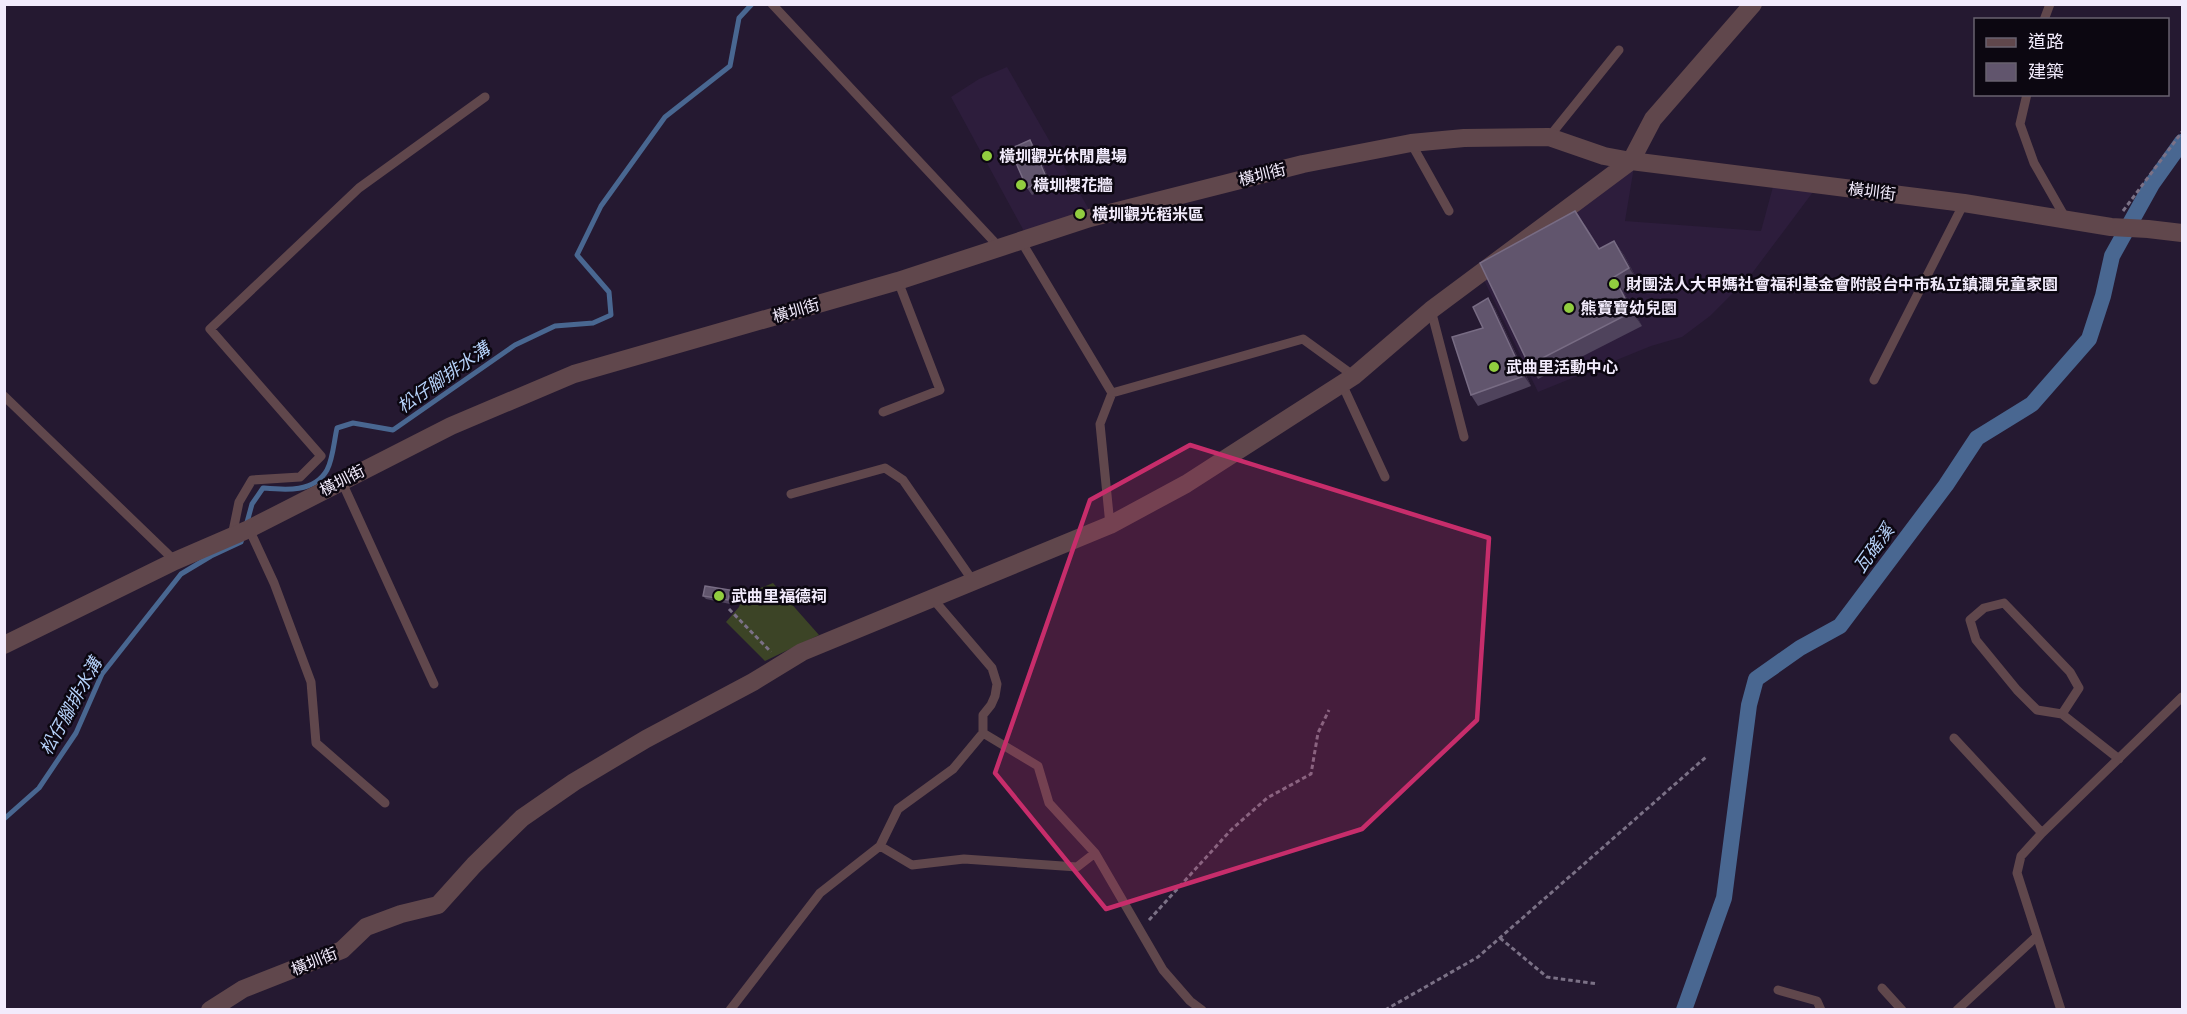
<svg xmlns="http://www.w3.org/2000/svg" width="2187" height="1014" viewBox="0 0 2187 1014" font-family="'Open Sans','Noto Sans TC',sans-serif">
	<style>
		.built { fill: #2d1d3c }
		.grass { fill: #3c4426 }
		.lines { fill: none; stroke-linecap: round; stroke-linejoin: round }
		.stream { stroke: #496791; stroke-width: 5 }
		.canal { stroke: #496791; stroke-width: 16 }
		.path { stroke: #7b7186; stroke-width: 3; stroke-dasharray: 4.5 3; stroke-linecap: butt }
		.service { stroke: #60474c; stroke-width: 9 }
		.minor { stroke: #60474c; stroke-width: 18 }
		.wall { fill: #4f435c }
		.shaded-wall { fill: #372a44 }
		.building { fill: #61556d; stroke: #786c84; stroke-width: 1.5 }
		.marked { fill: #c72d6b; fill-opacity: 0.2; stroke: #c72d6b; stroke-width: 4.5; stroke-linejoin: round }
		.poi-dot { fill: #91cd3f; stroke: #0c0711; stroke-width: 2 }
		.labels { text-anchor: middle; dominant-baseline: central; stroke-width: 5; stroke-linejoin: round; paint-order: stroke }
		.poi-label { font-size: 16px; font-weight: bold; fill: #f2ebfc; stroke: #0c0711; text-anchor: start }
		.street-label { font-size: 16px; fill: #f2ebfc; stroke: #0c0711 }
		.water-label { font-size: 18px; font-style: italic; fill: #b6d2fa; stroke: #0c0711 }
	</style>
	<rect width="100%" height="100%" fill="#251931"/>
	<!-- built -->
	<path class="built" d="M1007,67l84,146 -66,20 -74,-136 28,-18z
		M1634,167l-9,54 136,10 13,-48 42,5 -66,88 -40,40 -28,21 -31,9 -113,46 -55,-114z"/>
	<!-- grass -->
	<path class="grass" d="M773,583l46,52 -54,26 -39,-39 13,-15 4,-12z"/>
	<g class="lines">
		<!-- stream -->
		<path class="stream" d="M246,526l6,-22 11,-16c22,2 51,5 64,-18 6,-11 7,-29 10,-42l16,-5 40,7 122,-85 40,-19 38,-3 18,-8 -2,-23 -32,-37 24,-49 64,-89 65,-51 9,-48 13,-14
			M4,819l35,-31 37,-55 26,-59 79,-100 30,-18 30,-14 2,-7"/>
		<!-- canal -->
		<path class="canal" d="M1684,1010l40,-112 25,-193 7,-26 44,-31 40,-22 106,-141 31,-47 55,-34 57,-65 14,-43 9,-40 40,-72 30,-42"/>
		<!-- path -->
		<path class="path" d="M2123,211l59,-79
			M729,609l42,43
			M1149,920l82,-90 36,-32 44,-24 7,-41 11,-23
			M1500,938l47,39 51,7
			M1385,1010l93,-53 228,-200"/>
		<!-- service -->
		<path class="service" d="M772,4l228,244
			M2044,20l6,-16
			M2027,94l-7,30 14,39 32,56
			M1549,137l70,-87
			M1411,143l38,68
			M1021,241l91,152 -12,31 10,101
			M1431,310l33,127
			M1874,380l90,-177
			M1342,384l43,93
			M1112,393l191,-54 51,37
			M4,396l171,165
			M883,412l57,-22 -42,-109
			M341,480l93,204
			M791,494l94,-26 18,12 70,101
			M249,529l25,54 37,99 5,61 69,60
			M232,536l7,-34 13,-22 48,-3 21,-21 -111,-127 149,-141 126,-91
			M2062,714l17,-26 -9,-16 -66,-69 -20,5 -14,12 6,20 41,50 20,20 25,4 57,45
			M983,733l55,33 11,37 46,50 68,117 27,31 12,9
			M1954,738l88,95 -21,23 -4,17 44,137
			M2042,833l140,-136
			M880,846l32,19 52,-6 113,8 18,-14
			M1882,988l20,22
			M1778,990l39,11 4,9
			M730,1010l90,-117 60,-47 18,-37 55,-40 30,-36v-18l8,-10 4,-9 2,-12 -5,-16 -59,-69
			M1957,1010l80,-74"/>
		<!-- minor -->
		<path class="minor" d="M4,645l171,-84 74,-32 202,-103 123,-52 324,-93 192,-63 213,-54 108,-21 53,-5 85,-1 55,19 27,5 333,42 147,24 37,2 34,4
			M210,1010l33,-21 99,-39 24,-23 35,-13 37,-9 36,-40 48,-47 52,-36 72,-43 107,-57 49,-30 308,-127 76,-41 168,-108 77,-66 200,-149 22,-42 100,-115"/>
	</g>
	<!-- wall -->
	<path class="wall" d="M1035,147l17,39 -20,9 -5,-7z
		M1585,225l15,24 14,-8 10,14 14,26 -15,10 19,35 -104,53 -9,-14z
		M1488,298l7,11 36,77 -53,20 -7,-11z
		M733,594l-3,10 -24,-5 -3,-3z"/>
	<!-- shaded-wall -->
	<path class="shaded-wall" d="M1030,140l5,7 17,39 -5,-7z
		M1575,211l10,14 23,38 -9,-14z
		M1614,241l10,14 14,26 -9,-13z
		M1614,277l9,14 19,35 -10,-14z
		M1488,298l7,11 36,77 -7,-10z
		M730,590l3,4 -3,10 -2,-4z"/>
	<!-- building -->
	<path class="building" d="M1030,140l17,39 -20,9 -17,-39z
		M1575,211l24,38 15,-8 15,27 -15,9 18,35 -103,53 -49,-102z
		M1488,298l36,78 -53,19 -19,-58 31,-9 -10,-21z
		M705,586l25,4 -2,10 -25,-4z"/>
	<!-- marked area -->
	<path class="marked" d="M1190,445l299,93 -12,182 -115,109 -256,80 -111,-136 95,-273z"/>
	<!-- markers -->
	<g class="poi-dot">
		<circle cx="987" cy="156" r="6"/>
		<circle cx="1021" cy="185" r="6"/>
		<circle cx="1080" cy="214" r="6"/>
		<circle cx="1614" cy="284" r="6"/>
		<circle cx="1569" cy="308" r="6"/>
		<circle cx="1494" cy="367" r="6"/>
		<circle cx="719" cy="596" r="6"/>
	</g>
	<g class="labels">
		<!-- poi labels -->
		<g class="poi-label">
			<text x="999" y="156">橫圳觀光休閒農場</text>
			<text x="1033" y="185">橫圳櫻花牆</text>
			<text x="1092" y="214">橫圳觀光稻米區</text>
			<text x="1626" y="284">財團法人大甲媽社會福利基金會附設台中市私立鎮瀾兒童家園</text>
			<text x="1581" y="308">熊寶寶幼兒園</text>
			<text x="1506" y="367">武曲里活動中心</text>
			<text x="731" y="596">武曲里福德祠</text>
		</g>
		<!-- street labels -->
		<g class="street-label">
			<text transform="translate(1262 174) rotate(-14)">橫圳街</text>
			<text transform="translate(1872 191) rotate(7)">橫圳街</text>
			<text transform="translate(796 310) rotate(-16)">橫圳街</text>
			<text transform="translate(342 480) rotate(-27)">橫圳街</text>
			<text transform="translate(314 961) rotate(-22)">橫圳街</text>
		</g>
		<!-- water labels -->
		<g class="water-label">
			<text transform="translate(443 377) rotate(-35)">松仔腳排水溝</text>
			<text transform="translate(1873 548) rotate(-54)">瓦磘溪</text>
			<text transform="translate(70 706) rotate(-61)">松仔腳排水溝</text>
		</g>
	</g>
	<!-- border -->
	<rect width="2187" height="1014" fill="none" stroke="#f2ebfc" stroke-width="12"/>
	<!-- legend -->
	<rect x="1974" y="18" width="195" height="78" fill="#0c0711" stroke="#68626f" stroke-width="1.5"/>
	<rect x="1986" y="38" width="30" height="9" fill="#60474c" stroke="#68626f" stroke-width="1.5"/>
	<text x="2028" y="48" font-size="18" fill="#f2ebfc">道路</text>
	<rect x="1986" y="63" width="30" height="18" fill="#61556d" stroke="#68626f" stroke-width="1.5"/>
	<text x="2028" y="78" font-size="18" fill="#f2ebfc">建築</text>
</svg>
